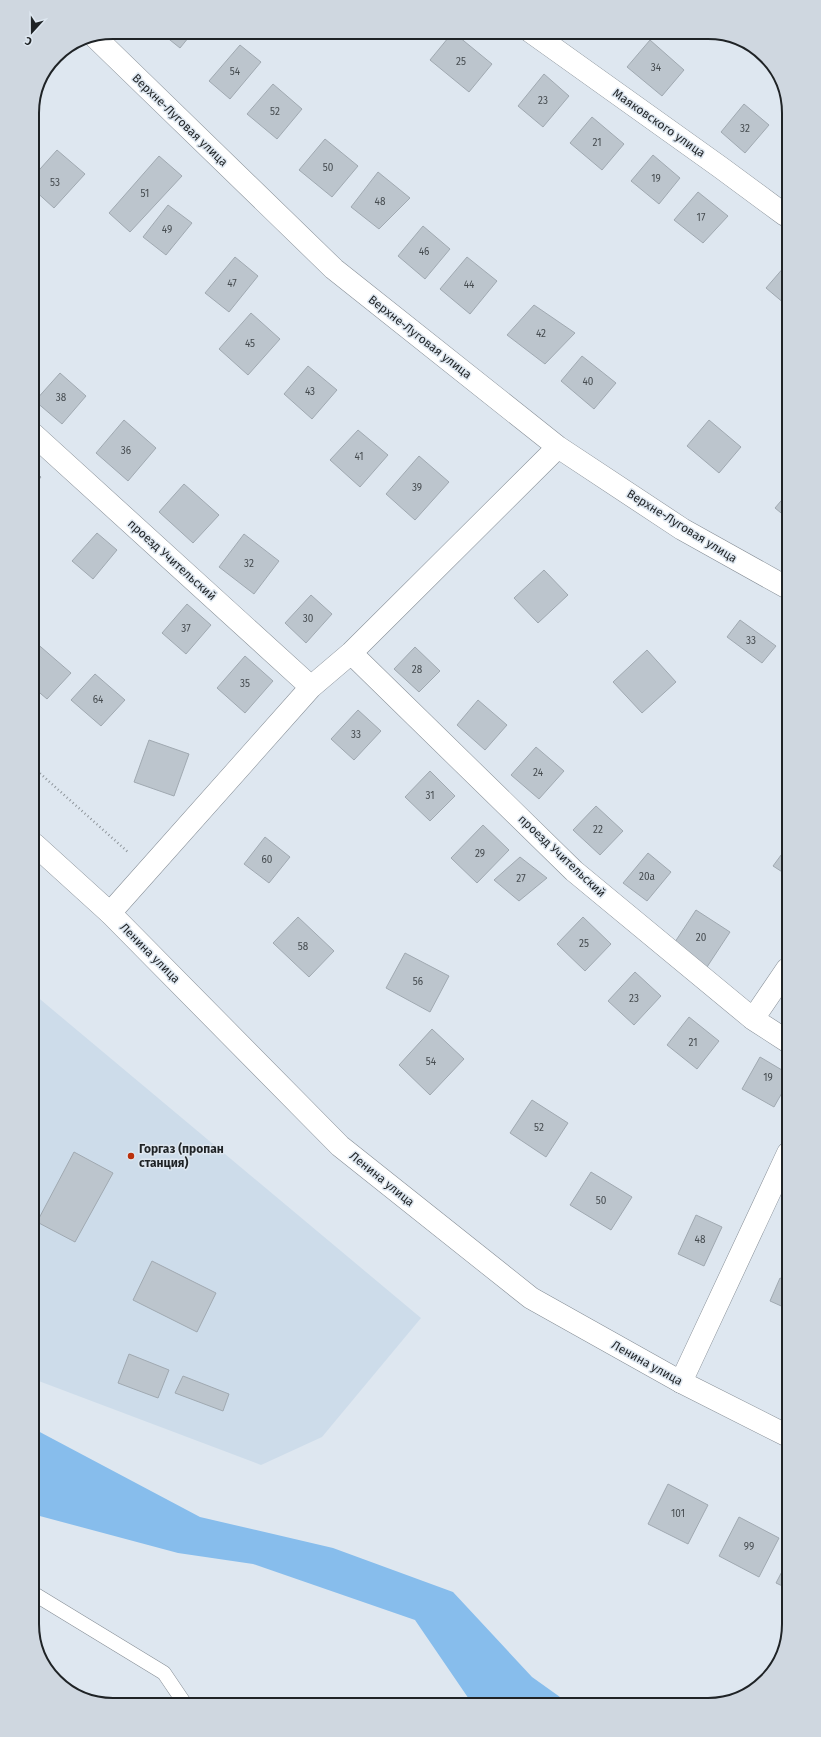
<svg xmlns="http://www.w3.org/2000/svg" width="821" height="1737" viewBox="0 0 821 1737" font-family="'Fira Sans',sans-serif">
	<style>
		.built { fill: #cddcea }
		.water { fill: #87bdec }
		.building { fill: #bcc5cd; stroke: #a0a9b1 }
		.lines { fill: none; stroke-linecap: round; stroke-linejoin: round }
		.lane-casing { stroke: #868e96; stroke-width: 15 }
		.street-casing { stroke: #868e96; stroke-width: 23 }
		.secondary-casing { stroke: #868e96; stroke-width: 23 }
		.path { stroke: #8f969c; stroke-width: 2.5; stroke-dasharray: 1 3; stroke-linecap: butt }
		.lane { stroke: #fff; stroke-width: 14 }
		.street { stroke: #fff; stroke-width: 22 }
		.secondary { stroke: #fff; stroke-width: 22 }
		.poi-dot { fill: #ba300b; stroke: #dee7f0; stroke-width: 1.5 }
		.labels { text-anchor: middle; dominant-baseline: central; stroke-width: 3; stroke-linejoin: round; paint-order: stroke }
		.number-label { font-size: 10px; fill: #464c50 }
		.street-label { font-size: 12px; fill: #1f2326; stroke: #dee7f0 }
		.poi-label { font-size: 12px; font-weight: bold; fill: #1f2326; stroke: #dee7f0; text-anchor: start }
		.rim { fill: none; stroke: #1f2326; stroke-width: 2 }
	</style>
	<rect width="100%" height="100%" fill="#dee7f0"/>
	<!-- built -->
	<path class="built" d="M35,995l386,323 -99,119 -61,28 -225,-85z"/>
	<!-- water -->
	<path class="water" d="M36,1430l164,87 133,31 120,44 79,85 35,25h-96l-56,-82 -162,-56 -75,-11 -142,-38z"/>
	<!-- building -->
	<path class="building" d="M160,32h33l-13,16z
		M453,32l39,32 -23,28 -39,-32z
		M650,40l34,30 -22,26 -35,-29z
		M240,45l21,17 -31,37 -21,-18z
		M544,74l25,22 -26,31 -25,-21z
		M273,84l29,25 -25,30 -30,-25z
		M744,104l25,21 -24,28 -24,-21z
		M592,117l32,27 -22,26 -32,-27z
		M325,139l33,27 -26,31 -33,-27z
		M57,150l28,24 -31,34 -22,-20v-10z
		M653,155l27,23 -21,26 -28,-23z
		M159,156l23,20 -52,56 -21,-19z
		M378,172l32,26 -31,31 -28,-22z
		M698,192l30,24 -25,27 -29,-23z
		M168,205l24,18 -26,32 -23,-18z
		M423,226l27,23 -25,30 -27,-23z
		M235,257l23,19 -29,36 -24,-19z
		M467,257l30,24 -27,33 -30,-25z
		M785,266v38l-19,-16z
		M534,305l41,28 -30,31 -38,-29z
		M251,313l29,26 -32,36 -29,-26z
		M582,356l34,27 -22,26 -33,-28z
		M308,366l29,24 -25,29 -28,-25z
		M60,373l26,23 -24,28 -27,-23z
		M124,420l32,28 -28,33 -32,-28z
		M709,420l32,27 -22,26 -32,-27z
		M358,430l30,25 -28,32 -30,-27z
		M419,456l30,26 -34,38 -29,-26z
		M33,470l8,7 -8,10z
		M184,484l35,31 -26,28 -34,-31z
		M786,495v22l-11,-9z
		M97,533l20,17 -24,29 -21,-18z
		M244,534l35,27 -25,33 -35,-27z
		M544,570l24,25 -30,28 -24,-25z
		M311,595l21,19 -26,29 -21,-20z
		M187,604l24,21 -25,29 -24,-21z
		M740,620l36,26 -14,17 -35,-26z
		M34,641l37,32 -24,26 -13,-11z
		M415,647l25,24 -21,21 -25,-23z
		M647,650l29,32 -34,31 -29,-31z
		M245,656l28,25 -28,32 -28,-25z
		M95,674l30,26 -24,26 -30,-26z
		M478,700l29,25 -22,25 -28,-25z
		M358,710l23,21 -27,29 -23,-21z
		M149,740l40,14 -15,42 -40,-14z
		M536,747l28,24 -25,28 -28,-24z
		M430,771l25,25 -25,25 -25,-24z
		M596,806l27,25 -23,24 -27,-25z
		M483,825l26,25 -32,33 -26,-25z
		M265,837l25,20 -21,26 -25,-19z
		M787,847v28l-14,-9z
		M648,853l23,19 -24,29 -24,-18z
		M520,857l27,21 -28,23 -25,-21z
		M696,910l34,22 -23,35 -34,-22z
		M298,917l36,34 -25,26 -36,-34z
		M583,917l28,27 -26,27 -28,-27z
		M405,953l44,23 -19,36 -44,-24z
		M635,972l26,24 -27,29 -26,-24z
		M689,1017l30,24 -22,28 -30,-24z
		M432,1029l32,30 -34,36 -31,-30z
		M760,1057l27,16v11l-13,23 -32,-18z
		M532,1100l36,23 -22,34 -36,-24z
		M74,1152l39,21 -38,69 -38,-20z
		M591,1172l41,25 -21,33 -41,-25z
		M696,1215l26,12 -18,39 -26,-12z
		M152,1261l64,32 -19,39 -64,-32z
		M780,1278l8,4v27l-18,-8z
		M129,1354l40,16 -11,28 -40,-15z
		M183,1376l46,18 -6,17 -48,-18z
		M668,1484l40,21 -20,39 -40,-20z
		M739,1517l40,21 -20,39 -40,-21z
		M789,1558v31l-13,-6z"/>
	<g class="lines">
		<defs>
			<path id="lane" d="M36,1595l128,78 21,31"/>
			<path id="street" d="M531,32l189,135 65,48
				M94,36l240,233 224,178 124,82 104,58
				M33,434l278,253
				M351,653l223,218 179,148 34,22
				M110,913l201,-226 40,-34 207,-206
				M753,1019l34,-50
				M681,1382l107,-229"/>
			<path id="secondary" d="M34,844l76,69 230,233 191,152 150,84 107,54"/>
		</defs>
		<!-- lane casing -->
		<use href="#lane" class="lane-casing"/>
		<!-- street casing -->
		<use href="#street" class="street-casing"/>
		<!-- secondary casing -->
		<use href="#secondary" class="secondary-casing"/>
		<!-- path -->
		<path class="path" d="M34,768l95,85"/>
		<!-- lane -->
		<use href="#lane" class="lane"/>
		<!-- street -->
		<use href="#street" class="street"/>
		<!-- secondary -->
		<use href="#secondary" class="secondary"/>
	</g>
	<!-- markers -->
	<circle class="poi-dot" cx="131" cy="1156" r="4"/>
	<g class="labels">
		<!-- number labels -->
		<g class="number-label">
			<text x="461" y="62">25</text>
			<text x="656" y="68">34</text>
			<text x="235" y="72">54</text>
			<text x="543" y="101">23</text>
			<text x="275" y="112">52</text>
			<text x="745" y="129">32</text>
			<text x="597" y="143">21</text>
			<text x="328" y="168">50</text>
			<text x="656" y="179">19</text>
			<text x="55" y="183">53</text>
			<text x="145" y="194">51</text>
			<text x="380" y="202">48</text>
			<text x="701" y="218">17</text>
			<text x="167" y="230">49</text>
			<text x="424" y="252">46</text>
			<text x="232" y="284">47</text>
			<text x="469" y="285">44</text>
			<text x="541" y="334">42</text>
			<text x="250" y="344">45</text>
			<text x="588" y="382">40</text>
			<text x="310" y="392">43</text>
			<text x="61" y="398">38</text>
			<text x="126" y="451">36</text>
			<text x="359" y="457">41</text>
			<text x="417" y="488">39</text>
			<text x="249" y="564">32</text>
			<text x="308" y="619">30</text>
			<text x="186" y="629">37</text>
			<text x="751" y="641">33</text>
			<text x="417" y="670">28</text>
			<text x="245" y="684">35</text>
			<text x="98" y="700">64</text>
			<text x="356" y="735">33</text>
			<text x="538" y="773">24</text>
			<text x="430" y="796">31</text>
			<text x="598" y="830">22</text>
			<text x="480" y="854">29</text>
			<text x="267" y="860">60</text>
			<text x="647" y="877">20a</text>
			<text x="521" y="879">27</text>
			<text x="701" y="938">20</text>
			<text x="584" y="944">25</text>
			<text x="303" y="947">58</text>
			<text x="418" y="982">56</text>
			<text x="634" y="999">23</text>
			<text x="693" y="1043">21</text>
			<text x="431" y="1062">54</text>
			<text x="768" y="1078">19</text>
			<text x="539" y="1128">52</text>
			<text x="601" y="1201">50</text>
			<text x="700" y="1240">48</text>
			<text x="678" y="1514">101</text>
			<text x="749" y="1547">99</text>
		</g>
		<!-- street labels -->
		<g class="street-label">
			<text transform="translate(180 120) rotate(44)">Верхне-Луговая улица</text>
			<text transform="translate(659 123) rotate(35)">Маяковского улица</text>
			<text transform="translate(420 337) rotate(38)">Верхне-Луговая улица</text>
			<text transform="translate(682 526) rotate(32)">Верхне-Луговая улица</text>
			<text transform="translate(172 560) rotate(42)">проезд Учительский</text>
			<text transform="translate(562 856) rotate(43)">проезд Учительский</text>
			<text transform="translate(150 953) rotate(45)">Ленина улица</text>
			<text transform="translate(382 1179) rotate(39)">Ленина улица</text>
			<text transform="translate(647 1363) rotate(29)">Ленина улица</text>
		</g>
		<!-- poi labels -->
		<g class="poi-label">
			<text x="139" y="1149">Горгаз (пропан<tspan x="139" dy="14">станция)</tspan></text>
		</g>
	</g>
	<!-- crop -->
	<path d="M0 0H821V1737H0ZM113 39H708A74 74 0 0 1 782 113V1624A74 74 0 0 1 708 1698H113A74 74 0 0 1 39 1624V113A74 74 0 0 1 113 39Z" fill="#cfd7e0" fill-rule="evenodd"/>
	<path class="rim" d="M113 39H708A74 74 0 0 1 782 113V1624A74 74 0 0 1 708 1698H113A74 74 0 0 1 39 1624V113A74 74 0 0 1 113 39Z"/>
	<!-- north arrow -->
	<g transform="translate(32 32) rotate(201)" stroke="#dee7f0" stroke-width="3" paint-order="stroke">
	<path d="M0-3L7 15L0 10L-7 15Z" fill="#1f2326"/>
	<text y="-6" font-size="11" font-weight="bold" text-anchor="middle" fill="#1f2326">С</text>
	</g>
</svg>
